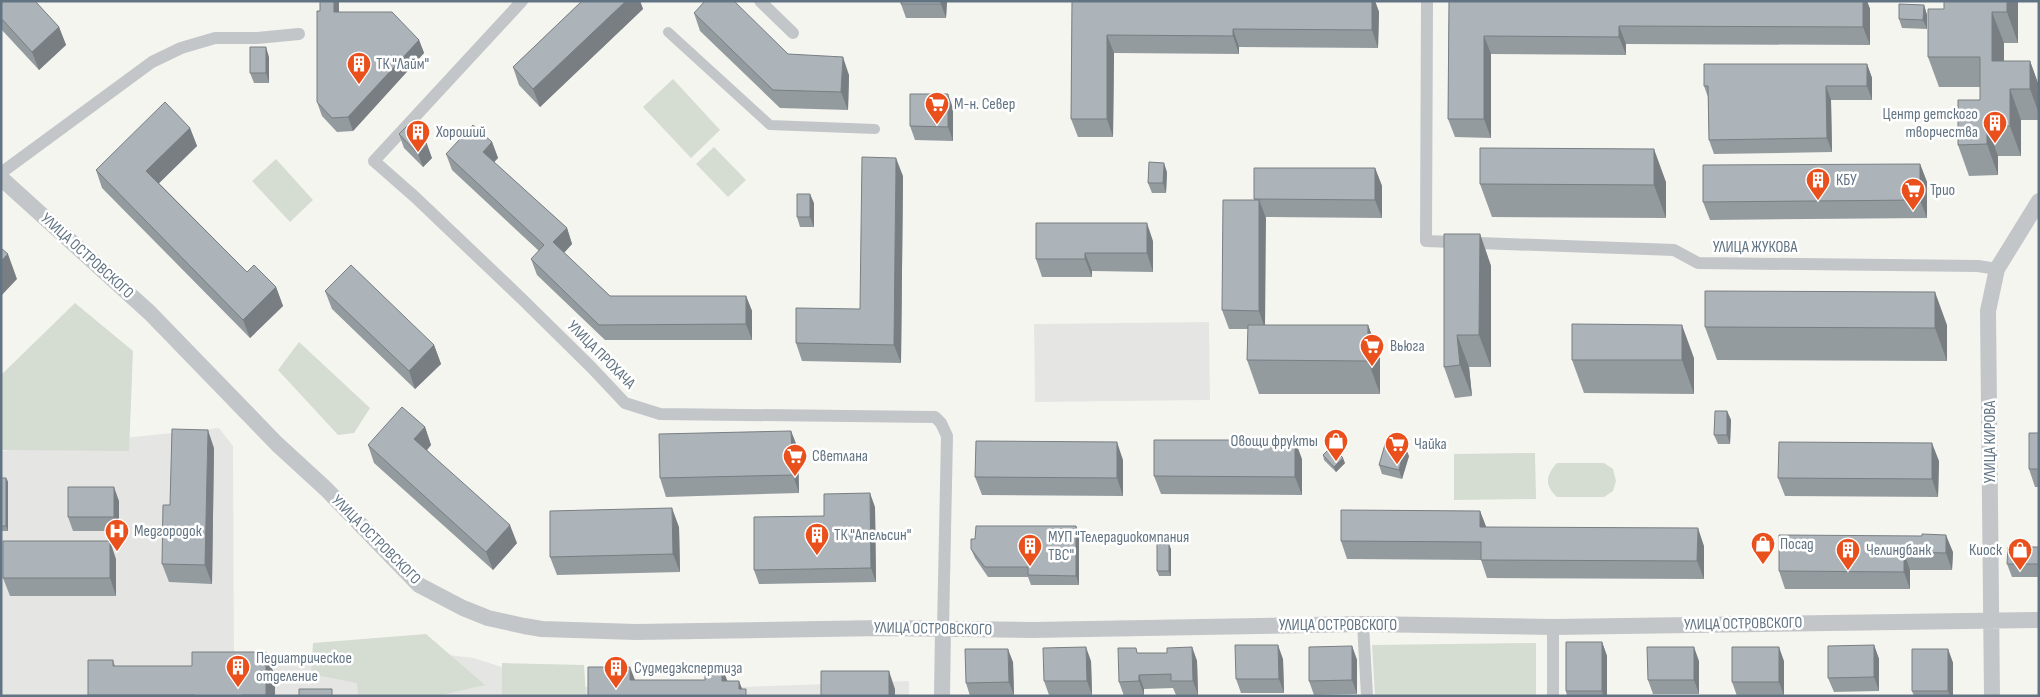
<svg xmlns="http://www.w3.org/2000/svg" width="2040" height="697" viewBox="0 0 2040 697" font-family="'Sofia Sans Condensed',sans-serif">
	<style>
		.built { fill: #e5e6e4 }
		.green { fill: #d5dcd1 }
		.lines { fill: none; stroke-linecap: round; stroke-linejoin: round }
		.pedestrian { stroke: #c2c6c9; stroke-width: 10 }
		.minor { stroke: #c2c6c9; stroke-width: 12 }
		.tertiary { stroke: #c2c6c9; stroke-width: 16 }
		.wall { fill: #949b9f }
		.shaded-wall { fill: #787e82 }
		.building { fill: #acb4b9; stroke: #787e82 }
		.labels { text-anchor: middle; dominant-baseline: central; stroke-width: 5; stroke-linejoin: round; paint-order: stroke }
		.poi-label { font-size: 16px; fill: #627483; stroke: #fff; text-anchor: start }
		.street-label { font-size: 16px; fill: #627483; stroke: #fff }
	</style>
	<rect width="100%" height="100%" fill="#f5f5f0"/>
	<!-- built -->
	<path class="built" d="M1209,322l1,78 -175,2 -1,-78z
		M219,428l14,18 1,208 190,-2 50,6 88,29h180l167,-6v15h-908v-245z"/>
	<!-- green -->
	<path class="green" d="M673,79l47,51 -29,28 -48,-51z
		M714,147l32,33 -18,17 -32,-33z
		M276,159l37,41 -23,22 -38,-41z
		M75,303l58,48 -4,100 -128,-1v-75z
		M299,342l71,66 -16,25 -16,2 -60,-65z
		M1535,453l1,46 -82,1v-46z
		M1557,463h47l9,6 3,12 -3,10 -9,6h-47c-13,-12 -11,-22 0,-34z
		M426,634l59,51 -48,11h-79l-1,-13 -46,-9 2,-31z
		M1536,643v53h-161l-3,-51z
		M502,663l82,2 2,31h-84z"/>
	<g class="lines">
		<!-- pedestrian -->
		<path class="pedestrian" d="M668,32l102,93 105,4"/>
		<!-- minor -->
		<path class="minor" d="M522,1l-148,160 41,36 107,102 69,68 34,36 35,11 275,3 6,6 6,13 -4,193
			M760,1l33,32
			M1427,1l-1,240 248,9 24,13 280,3 19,3
			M1,173l151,-111 29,-14 34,-10h42l42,-4
			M1363,624l4,72
			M1553,627v69"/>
		<!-- tertiary -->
		<path class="tertiary" d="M1,178l149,135 127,131 49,45 93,96 44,23 25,10 36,8 18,3 94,3 246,-4 150,2 331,-6 190,3 486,-7
			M942,696l1,-67
			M1992,696l-4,-385 9,-42 42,-68"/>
	</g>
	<!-- wall -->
	<path class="wall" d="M1,1l58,26 7,18 -27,25 -38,-41z
		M339,1v11l80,28 5,13 -71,78 -16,1 -15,-16 -5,-14 3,-91z
		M582,1h58l3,8 -103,98 -21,-22 -6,-18z
		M947,1l-1,17h-40l-5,-14z
		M1072,1h303l4,11 -1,36 -139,-1v7l-125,-1 -1,84h-35l-7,-18z
		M1449,1h418l3,8v36l-244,-1v11l-135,-1v84l-36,-1 -7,-18z
		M2018,1v42h-14v18h26l9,25v34h-18v36h-23v19l-29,1 -11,-31 22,-45v-13h-41l-11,-30 16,-48z
		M1924,5l3,10v14l-25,-1 -3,-9z
		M694,13l94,41 61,21 -1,35 -68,-2 -80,-77z
		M269,57v26h-15l-4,-10z
		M1867,64l5,14v22h-41l1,52 -118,2 -5,-14 -1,-43 -4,-11z
		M953,108v33l-38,-1 -5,-14z
		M190,128l7,18 -38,37 88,89 29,15 7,19 -33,32 -148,-150 -6,-18z
		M399,134l33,24 -9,9 -19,-19z
		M492,142l6,16 -4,4 73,66 5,16 -8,9 46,43h136l6,15v29h-147l-68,-65 -6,-16 8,-8 -87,-81 -6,-16z
		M1920,164l7,18v36l-217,2 -7,-18z
		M1375,168l7,18v32l-117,-1v108h103l12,33v36h-121l-12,-34 1,-31h-19l-7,-19 32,-110v-1z
		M1167,172l-1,21h-14l-4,-10z
		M903,176l-2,187 -99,-2 -6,-18 64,-34z
		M1666,182v36l-174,-1 -12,-33z
		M814,203v24h-14l-3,-10z
		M1480,234l11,32v101h-22l3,29 -17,2 -11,-31z
		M1153,241v31l-61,-1v6h-50l-6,-18z
		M325,291l109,54 7,19 -26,25 -83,-80z
		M1947,325v36l-230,-1 -12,-33z
		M1694,358v36l-110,-1 -12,-33z
		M1727,411l4,9 -1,24h-12l-4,-9z
		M425,427l6,18 -4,5 90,93 -24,27 -119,-107 -6,-18z
		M791,431l7,18 1,44 -133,4 -6,-19z
		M2039,433v54h-4l-6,-18z
		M214,448l-2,136 -43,-2 -7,-18z
		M1323,455l22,8 -9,9 -12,-12z
		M1409,456l-7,23 -20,-5 -3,-9z
		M1302,459v36l-141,-1 -7,-18z
		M1123,460v36l-141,-1 -7,-18z
		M1939,461l-1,36 -153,-1 -7,-18z
		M1,478h5l2,4v49h-7z
		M119,501v30h-46l-5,-14z
		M875,507l1,75 -117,2 -5,-14 70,-54z
		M1480,511l6,16 218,19v33l-217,-1 -6,-18 -134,-1 -6,-18z
		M1076,526l3,10v49h-48l-3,-8h-40l-13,-19 -4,-9 4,-10z
		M679,527l1,45 -123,3 -7,-18z
		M1779,535l174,17 -1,18h-42v19h-125l-6,-18z
		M2039,547v30h-27l-5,-13z
		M1171,549v27h-12l-2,-5z
		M116,559v37h-106l-7,-18z
		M1602,642l5,14v40h-40l-1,-5z
		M1874,645l5,14v32l-45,1 -6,-14z
		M1352,646l5,14v34l-43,1 -5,-14z
		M1192,647l5,14 1,34h-22l-3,-7 -29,1v6l-20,1 -5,-14 19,-29h29z
		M1948,649l5,14v33h-39l-2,-5z
		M266,652l9,25v19h-187v-1l25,-35 2,6h77z
		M1283,659l1,34h-43l-5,-14z
		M1091,661l1,34h-43l-5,-14z
		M1699,661v33h-46l-5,-14z
		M1784,661v35h-47l-5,-14z
		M1013,662l1,34h-44l-4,-13z"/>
	<!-- shaded-wall -->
	<path class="shaded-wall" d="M334,1h5v24l-5,-13z
		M626,1h14l3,8 -103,98 -7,-18z
		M941,1h6l-1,17 -5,-14z
		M1372,1h3l4,11 -1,36 -6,-18z
		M1863,1h4l3,8v36l-7,-18z
		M2007,1h11v42l-11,-31z
		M1924,5l3,10v14l-4,-9z
		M1992,12l12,31v49l-12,-31z
		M1619,26l7,18v11l-7,-18z
		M59,27l7,18 -27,25 -7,-18z
		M1233,29l6,18v7l-6,-18z
		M1107,35l7,18 -1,84 -6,-18z
		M1484,36l7,18v84l-7,-19z
		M419,40l5,13 -71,78 -5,-14z
		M266,47l3,10v26l-3,-10z
		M843,57l6,18 -1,35 -7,-18z
		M2030,61l9,25v28l-9,-25z
		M1867,64l5,14v22l-5,-14z
		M1826,86l5,14 1,52 -5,-14z
		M2010,89l11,31v36l-11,-30z
		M948,94l5,14v33l-5,-14z
		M1987,126l11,30v19l-11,-31z
		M190,128l7,18 -44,43 -7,-18z
		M492,142l6,16 -9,9 -6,-15z
		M427,144l5,14 -9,9 -5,-13z
		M1654,149l12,33v36l-12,-33z
		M896,158l7,18 -2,187 -7,-18z
		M1164,163l3,9 -1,21 -3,-10z
		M1920,164l7,18v36l-7,-18z
		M1375,168l7,18v32l-7,-18z
		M810,194l4,9v24l-4,-10z
		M1259,200l7,18 -1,111 -6,-18z
		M1147,223l6,18v31l-6,-19z
		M567,228l5,16 -13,14 -6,-16z
		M1480,234l11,32v101l-12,-32z
		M1085,253l7,18v6l-7,-18z
		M8,254l9,25 -16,17v-35z
		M276,287l7,19 -33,32 -7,-18z
		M1935,292l12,33v36l-12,-33z
		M746,296l6,15v29l-6,-16z
		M1368,325l12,33v36l-12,-33z
		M1682,325l12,33v36l-12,-34z
		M1457,335l12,32 3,29 -12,-31z
		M434,345l7,19 -26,25 -6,-18z
		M1727,411l4,9 -1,24 -3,-9z
		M425,427l6,18 -10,12 -7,-18z
		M208,430l6,18 -2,136 -7,-19z
		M791,431l7,18 1,44 -6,-18z
		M1295,440l7,19v36l-7,-18z
		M1117,442l6,18v36l-6,-18z
		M1932,443l7,18 -1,36 -6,-18z
		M1405,446l4,10 -7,23 -3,-9z
		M1343,458l2,5 -9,9 -2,-5z
		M6,478l2,4v49l-2,-5z
		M114,487l5,14v30l-5,-14z
		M870,493l5,14 1,75 -5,-14z
		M672,508l7,19 1,45 -7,-18z
		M1480,511l7,18 -7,-2z
		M510,525l7,18 -24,27 -7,-18z
		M1076,526l3,10v49l-3,-9z
		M1698,528l6,18v33l-7,-18z
		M1946,535l7,17 -1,18 -6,-17z
		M110,541l6,18v37l-6,-18z
		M1169,544l2,5v27l-2,-5z
		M1904,552l6,18v19l-6,-17z
		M1602,642l5,14v40h-4l-1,-5z
		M1278,645l5,14 1,34 -5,-14z
		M1874,645l5,14v32l-5,-14z
		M1352,646l5,14v34l-5,-14z
		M1086,647l5,14 1,34 -5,-14z
		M1192,647l5,14 1,34 -5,-14z
		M1694,647l5,14v33l-5,-14z
		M1779,647l5,14v35l-5,-14z
		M1008,649l5,13 1,34 -5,-14z
		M1948,649l5,14v33h-3l-2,-5z
		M266,652l9,25v19h-9z
		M630,667l7,18 -7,-5z
		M722,667l7,18 -7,-4z
		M889,671l6,18v7h-6z
		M1139,675l5,14v6l-5,-14z
		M739,681l6,15 -6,-7z"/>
	<!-- building -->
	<path class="building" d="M1,1h34l24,26 -27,25 -31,-34z
		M320,1h14v11h58l27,28 -71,77 -16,1 -15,-16v-91h3z
		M582,1h44l-93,88 -20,-22z
		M705,1h29l54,53 55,3 -2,35 -68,-2 -79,-77z
		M901,1h40v3h-40z
		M1072,1h300v29l-139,-1v7l-126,-1v84h-36z
		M1449,1h414v26l-244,-1v11l-135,-1v83h-36z
		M1944,1h63v11h-15v49h38v28h-20v37h-23v18l-29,1v-45h22v-43h-52v-48h16z
		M1899,4l25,1 -1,15 -24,-1z
		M250,47h16v26h-16z
		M1704,64h163v22h-41l1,52 -118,2 -1,-54h-4z
		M910,94h38v33l-38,-1z
		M165,102l25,26 -44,43 101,101 7,-7 22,22 -33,33 -147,-150z
		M408,125l19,19 -9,10 -19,-20z
		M473,125l19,17 -9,10 84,76 -14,14 57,54h136v28l-147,1 -68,-66 13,-14 -98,-91z
		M1480,148l174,1v36l-174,-1z
		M862,157l34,1 -2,187 -98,-2v-35l64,1z
		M1149,162l15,1 -1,20h-15z
		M1920,164v36l-217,2v-37z
		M1254,168h121v32l-121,-1z
		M797,194h13v23h-13z
		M1223,200h36v111l-37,-1z
		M1036,223h111v30h-62v6h-49z
		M1444,234h36l-1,101h-22l3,30 -16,2z
		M1,248l7,6 -7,7z
		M351,265l83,80 -25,26 -84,-80z
		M1705,291l230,1v36l-230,-1z
		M1572,324l110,1v35h-110z
		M1248,325h120v36l-121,-1z
		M402,407l23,20 -11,12 96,86 -24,27 -118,-107z
		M1715,411h12v24h-13z
		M172,429l36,1 -3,135 -43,-1 1,-59h7z
		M791,431l2,44 -133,3 -1,-44z
		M2029,433h10v36h-10z
		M1154,440h141v37l-141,-1z
		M976,441l141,1v36l-142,-1z
		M1386,441l19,5 -6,24 -20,-5z
		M1779,442l153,1v36l-154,-1z
		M1332,446l11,12 -9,9 -11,-12z
		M1,478h5v48h-5z
		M68,487h46v30h-46z
		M870,493l1,75 -117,2v-53l70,-1v-22z
		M672,508l1,46 -123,3v-46z
		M1341,510l139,1v16l218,1 -1,33 -216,-1v-18l-140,-1z
		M976,526h100v50l-48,-1v-8h-43l-14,-18v-10h4z
		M1922,534l24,1v18l-42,-1v20l-125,-1v-36l143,1z
		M3,541h107v37h-107z
		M1157,544h12v27h-12z
		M2008,547h31v17h-32z
		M1566,642h36v49h-36z
		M1235,645h43l1,34h-43z
		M1874,645v32l-46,1v-32z
		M1352,646v34l-43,1v-34z
		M1086,647l1,34h-43l-1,-33z
		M1192,647l1,34h-22v-7l-32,1v6l-20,1 -1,-34h18l1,5h30v-5z
		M1647,647h47v33h-46z
		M1732,647h47v35h-47z
		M965,649h43l1,33 -43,1z
		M1912,649h36v42h-36z
		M192,652h74v43h-24v1h-47v-1h-107v-35h25v6h79z
		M588,667h42v13h75v-13h17v14h17v8h7v7h-158z
		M821,671h68v25h-68z
		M299,689h33v7h-33z"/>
	<!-- icons -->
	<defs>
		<symbol id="building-pin" viewBox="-11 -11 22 30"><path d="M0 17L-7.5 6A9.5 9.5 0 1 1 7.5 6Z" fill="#ea501c" stroke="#fff"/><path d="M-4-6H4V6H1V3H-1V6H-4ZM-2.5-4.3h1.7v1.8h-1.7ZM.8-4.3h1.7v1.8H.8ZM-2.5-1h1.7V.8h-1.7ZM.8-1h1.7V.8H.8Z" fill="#fff"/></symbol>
		<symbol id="supermarket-pin" viewBox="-11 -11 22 30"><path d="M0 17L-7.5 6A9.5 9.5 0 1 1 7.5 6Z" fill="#ea501c" stroke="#fff"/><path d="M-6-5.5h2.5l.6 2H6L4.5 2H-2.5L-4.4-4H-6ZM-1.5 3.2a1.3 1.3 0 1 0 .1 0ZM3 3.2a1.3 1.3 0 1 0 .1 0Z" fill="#fff"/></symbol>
		<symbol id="shop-pin" viewBox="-11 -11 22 30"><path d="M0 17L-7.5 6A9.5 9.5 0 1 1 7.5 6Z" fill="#ea501c" stroke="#fff"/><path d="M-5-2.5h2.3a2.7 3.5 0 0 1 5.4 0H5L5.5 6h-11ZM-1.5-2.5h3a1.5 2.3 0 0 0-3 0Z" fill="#fff"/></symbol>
		<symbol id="hospital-pin" viewBox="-11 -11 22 30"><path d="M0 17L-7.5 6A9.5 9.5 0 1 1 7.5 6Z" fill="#ea501c" stroke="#fff"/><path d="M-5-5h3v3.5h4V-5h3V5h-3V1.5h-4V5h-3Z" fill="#fff"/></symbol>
	</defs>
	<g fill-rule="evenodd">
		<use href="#building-pin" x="345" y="50" width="28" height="38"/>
		<use href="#supermarket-pin" x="923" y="90" width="28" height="38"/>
		<use href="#building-pin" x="1981" y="109" width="28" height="38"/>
		<use href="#building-pin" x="404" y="118" width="28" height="38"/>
		<use href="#building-pin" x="1804" y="166" width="28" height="38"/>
		<use href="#supermarket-pin" x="1899" y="176" width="28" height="38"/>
		<use href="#supermarket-pin" x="1358" y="332" width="28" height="38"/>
		<use href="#shop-pin" x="1322" y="427" width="28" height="38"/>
		<use href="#supermarket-pin" x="1383" y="430" width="28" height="38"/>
		<use href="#supermarket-pin" x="781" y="442" width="28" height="38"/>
		<use href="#hospital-pin" x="103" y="517" width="28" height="38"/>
		<use href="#building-pin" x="803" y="521" width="28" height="38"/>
		<use href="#shop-pin" x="1749" y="530" width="28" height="38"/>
		<use href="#building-pin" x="1016" y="532" width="28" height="38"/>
		<use href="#building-pin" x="1834" y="536" width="28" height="38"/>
		<use href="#shop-pin" x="2006" y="536" width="28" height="38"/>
		<use href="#building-pin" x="224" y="653" width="28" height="38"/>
		<use href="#building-pin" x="602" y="654" width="28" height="38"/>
	</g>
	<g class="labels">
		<!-- poi labels -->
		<g class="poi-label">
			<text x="376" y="64">ТК "Лайм"</text>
			<text x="954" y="104">М-н. Север</text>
			<text x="1978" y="114" text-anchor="end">Центр детского<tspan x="1978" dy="18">творчества</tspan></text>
			<text x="436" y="132">Хороший</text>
			<text x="1836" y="180">КБУ</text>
			<text x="1930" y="190">Трио</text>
			<text x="1390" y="346">Вьюга</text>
			<text x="1318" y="441" text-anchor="end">Овощи фрукты</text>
			<text x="1414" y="444">Чайка</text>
			<text x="812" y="456">Светлана</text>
			<text x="134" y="531">Медгородок</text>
			<text x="834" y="535">ТК "Апельсин"</text>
			<text x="1048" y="537">МУП "Телерадиокомпания<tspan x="1048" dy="18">ТВС"</tspan></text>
			<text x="1780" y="544">Посад</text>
			<text x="1866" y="550">Челиндбанк</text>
			<text x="2002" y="550" text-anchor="end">Киоск</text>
			<text x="256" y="658">Педиатрическое<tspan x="256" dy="18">отделение</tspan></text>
			<text x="634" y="668">Судмедэкспертиза</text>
		</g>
		<!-- street labels -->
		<g class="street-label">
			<text x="1755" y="247">УЛИЦА ЖУКОВА</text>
			<text transform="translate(87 256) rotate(42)">УЛИЦА ОСТРОВСКОГО</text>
			<text transform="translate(601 355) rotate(45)">УЛИЦА ПРОХАЧА</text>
			<text transform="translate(1990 442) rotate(-90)">УЛИЦА КИРОВА</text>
			<text transform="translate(376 540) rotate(45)">УЛИЦА ОСТРОВСКОГО</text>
			<text transform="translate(1743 624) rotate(-1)">УЛИЦА ОСТРОВСКОГО</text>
			<text x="1338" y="625">УЛИЦА ОСТРОВСКОГО</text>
			<text transform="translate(933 629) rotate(1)">УЛИЦА ОСТРОВСКОГО</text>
		</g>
	</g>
	<!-- border -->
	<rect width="2040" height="697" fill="none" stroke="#627483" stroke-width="5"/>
</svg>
